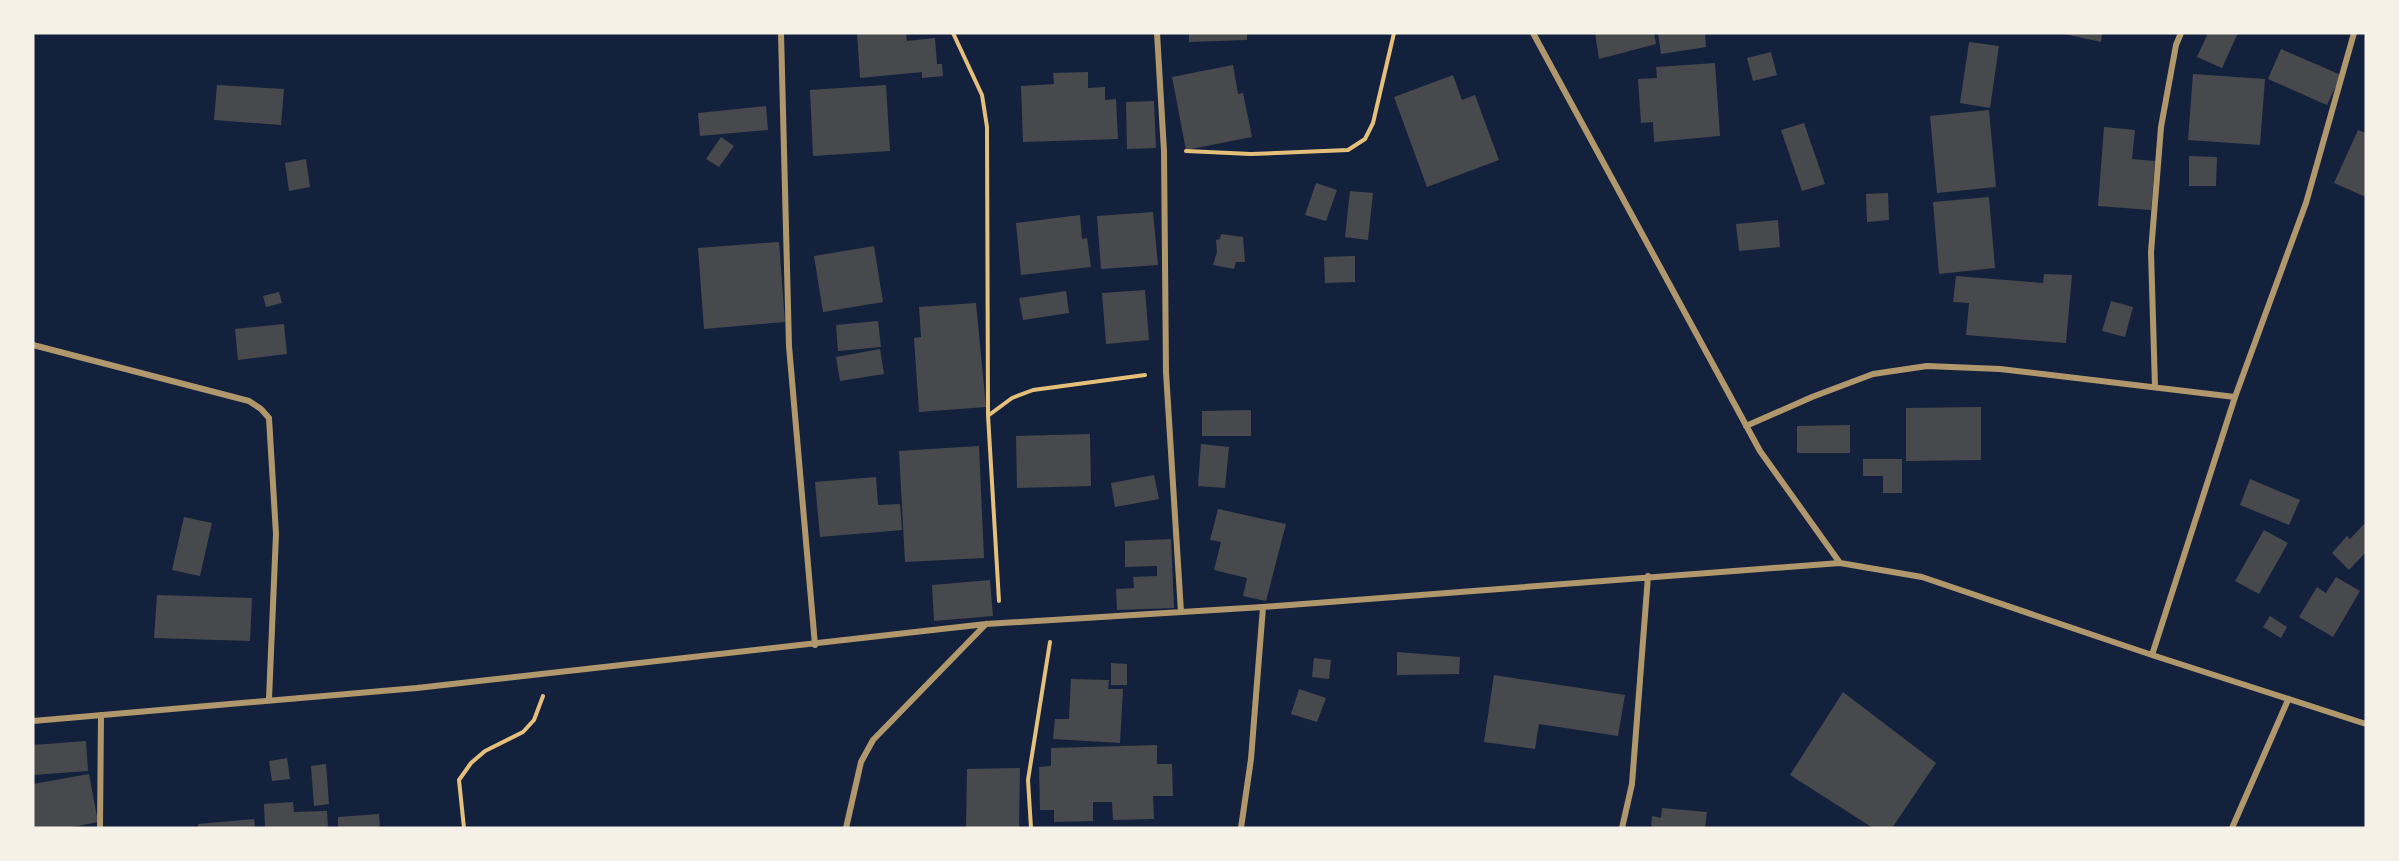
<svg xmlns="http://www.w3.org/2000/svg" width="2399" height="861" viewBox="0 0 2399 861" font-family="Mulish,sans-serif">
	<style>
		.building { fill: #48494c }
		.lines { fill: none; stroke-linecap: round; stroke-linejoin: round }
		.path { stroke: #e5c07b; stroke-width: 4 }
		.minor { stroke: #b1986c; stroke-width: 6 }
	</style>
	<rect width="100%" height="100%" fill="#14213d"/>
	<!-- building -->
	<path class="building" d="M857,33h49l1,8 28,-3 2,26h5l1,12 -21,2v-6l-62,6z
		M1189,33h58v7l-58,2z
		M1595,33h59l2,11 -57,15z
		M1658,33h47l1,14 -45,7z
		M2060,33h42l-1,9z
		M2208,33h30l-16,35 -25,-11z
		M1969,42l30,4 -9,62 -30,-5z
		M2281,49l60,26 -14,30 -59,-26z
		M1771,52l6,23 -24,6 -6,-23z
		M1715,63l5,73 -66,6 -1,-20 -12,1 -3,-44 19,-1 -1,-11z
		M1233,65l5,29 5,-1 9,44 -66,13 -14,-73z
		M1088,72v16l17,-1v13l11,-1 2,40 -95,3 -2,-56 33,-2 -1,-11z
		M2193,74l72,5 -5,66 -72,-5z
		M1453,75l9,25 13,-5 24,65 -72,27 -33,-90z
		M217,85l67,4 -3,36 -67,-5z
		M886,85l4,66 -77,5 -3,-66z
		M1154,101l2,47 -29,1 -1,-47z
		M766,106l2,24 -68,6 -2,-23z
		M1989,110l7,77 -59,6 -7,-77z
		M1804,123l21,61 -23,7 -21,-61z
		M2104,127l31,3 -3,29 23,2 -4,49 -53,-4z
		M2358,130l8,3v64l-32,-14z
		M721,137l13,9 -15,21 -13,-8z
		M2189,156l28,1 -1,29h-27z
		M306,159l4,28 -21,4 -4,-28z
		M1316,183l21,7 -11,31 -21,-6z
		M1350,191l23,2 -5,47 -23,-3z
		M1888,193l1,27 -22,2 -1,-28z
		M1989,197l6,71 -56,6 -6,-72z
		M1153,212l5,53 -57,4 -4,-53z
		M1080,215l2,24 5,-1 4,29 -70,8 -5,-52z
		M1778,220l2,27 -41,4 -3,-27z
		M1221,234l22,3 2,25h-9l-2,7 -21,-4 4,-13 -1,-12 4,-1z
		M779,242l6,80 -81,7 -6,-81z
		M874,246l9,56 -60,10 -9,-56z
		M1355,256v26l-30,1 -1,-26z
		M2044,274l28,1 -6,68 -100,-8 3,-32 -16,-1 3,-26 87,7z
		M1145,290l4,50 -43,4 -4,-51z
		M1066,291l3,22 -46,7 -4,-22z
		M279,292l3,11 -16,4 -3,-11z
		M2111,301l22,6 -8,30 -23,-6z
		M976,303l10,104 -67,5 -5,-74 7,-1 -2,-30z
		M878,321l3,26 -43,4 -2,-26z
		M284,324l3,30 -49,6 -3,-31z
		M880,349l4,25 -44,7 -4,-24z
		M1981,407v53l-75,1v-53z
		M1251,410v26h-49v-25z
		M1850,425v28h-53v-27z
		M1090,434l1,52 -74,2 -1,-52z
		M1201,444l28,3 -4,41 -27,-2z
		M979,446l5,112 -79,4 -6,-111z
		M1863,459h39v34h-19v-17h-20z
		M1154,475l5,24 -44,8 -4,-24z
		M876,477l2,28 22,-1 2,26 -82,7 -5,-55z
		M2250,479l50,21 -11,25 -49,-20z
		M1218,509l68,15 -20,77 -23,-5 4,-18 -33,-8 7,-28 -11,-2z
		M184,517l28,6 -12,53 -28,-6z
		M2364,524l2,2v26l-17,18 -17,-17 15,-17 3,3z
		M2264,530l24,13 -29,51 -24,-13z
		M1171,539l3,69 -57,2 -1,-21 18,-1 -1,-11 24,-1v-10l-32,1v-26z
		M2336,577l24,14 -27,46 -34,-20 18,-30 9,6z
		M990,580l3,36 -59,5 -2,-36z
		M157,595l95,3 -2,43 -96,-3z
		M2270,616l17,11 -6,11 -18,-11z
		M1397,652l63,5 -1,17 -62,1z
		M1314,658l17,2 -2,19 -17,-2z
		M1111,663l16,1v21h-16z
		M1494,675l131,20 -7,41 -79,-12 -4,25 -51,-7z
		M1071,679l38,1 -1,9h15l-3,54 -67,-4 2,-20h14z
		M1299,689l27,9 -9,24 -26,-8z
		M1843,692l93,71 -44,65h-19l-83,-53z
		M86,741l2,30 -55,4v-30z
		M1157,745v19h15l1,32h-20l1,23 -41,1 -1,-18h-19v19l-39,1v-12h-14l-1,-43 12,-1v-18z
		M287,758l3,21 -18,2 -3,-20z
		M326,764l3,40 -15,2 -3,-40z
		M1020,768l-1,60h-53l1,-59z
		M89,774l9,48 -31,6h-34v-44z
		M293,802l1,10 33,-1 1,17h-63l-1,-24z
		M1662,808l45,4 -2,16h-54l1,-12 9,2z
		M379,814l1,14h-42v-11z
		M254,819l1,9h-57v-4z"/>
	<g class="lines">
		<!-- path -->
		<path class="path" d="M953,33l29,62 5,32 1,288 11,186
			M1186,151l65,3 97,-4 17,-11 8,-16 21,-90
			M989,415l23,-17 21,-8 112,-15
			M464,828l-5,-48 12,-17 14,-12 38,-19 11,-12 9,-24
			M1031,828l-3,-48 22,-138"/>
		<!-- minor -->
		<path class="minor" d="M781,33l8,313 26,299
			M1157,33l7,118 2,221 15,240
			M1533,33l227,418 80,112
			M33,345l216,56 12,8 8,9 7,116 -7,165
			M2155,387l-4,-135 10,-125 15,-82 5,-12
			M1746,426l66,-29 61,-23 54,-8 73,3 235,28
			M2152,655l83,-258 71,-194 48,-170
			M33,721l384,-33 569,-64 277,-17 577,-44 82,14 230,78 214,69
			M100,828l1,-113
			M846,828l15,-66 12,-22 113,-116
			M1241,828l10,-69 12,-152
			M1622,828l10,-44 16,-208
			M2232,828l56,-128"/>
	</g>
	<!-- border -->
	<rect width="2399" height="861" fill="none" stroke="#f6f1e7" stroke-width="69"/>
</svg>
